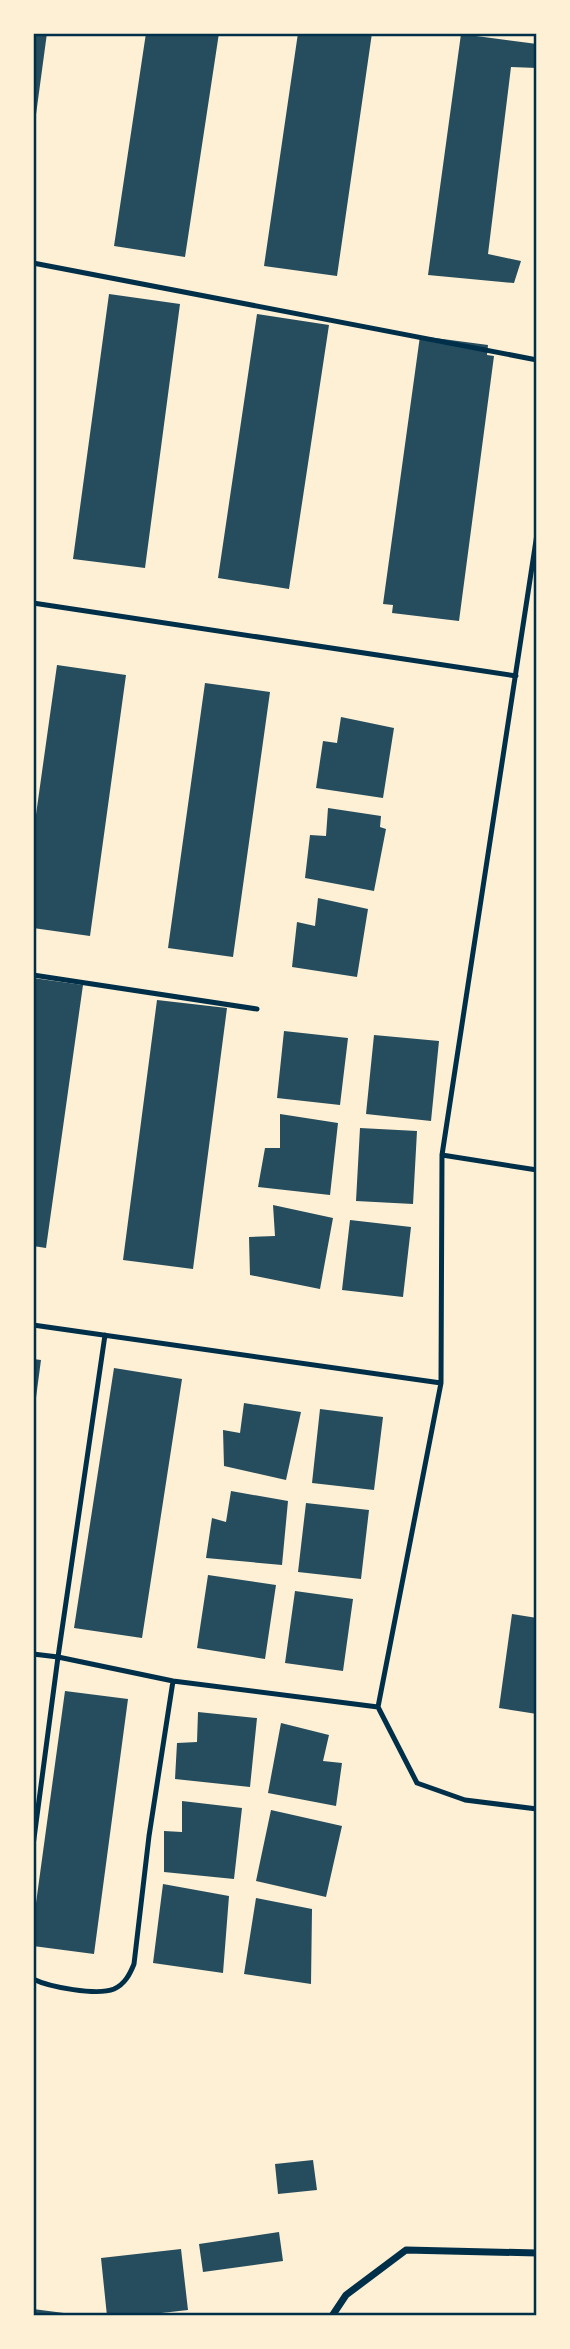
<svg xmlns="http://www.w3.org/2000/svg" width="570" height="2349" viewBox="0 0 570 2349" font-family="Ubuntu,sans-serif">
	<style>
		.building { fill: #264d5e }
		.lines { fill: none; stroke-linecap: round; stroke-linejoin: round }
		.service { stroke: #003049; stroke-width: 5 }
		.minor { stroke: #003049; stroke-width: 7 }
		.neatline { fill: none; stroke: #003049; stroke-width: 2.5 }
	</style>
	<rect width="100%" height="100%" fill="#fdf0d5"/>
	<!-- building -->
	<path class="building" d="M33,33h14l-12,89h-2z
		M146,33h73l-34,224 -71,-11z
		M298,33h74l-35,243 -73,-10z
		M461,34l76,10v24l-26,-1 -23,187 33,7 -7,22 -86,-8z
		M109,294l71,10 -35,264 -72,-9z
		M257,314l72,11 -40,264 -71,-11z
		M420,336l68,9 -1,10 7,1 -35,265 -67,-8 1,-8 -10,-1z
		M57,665l69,10 -36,261 -57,-8v-92z
		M205,683l65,9 -37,265 -65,-9z
		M341,717l53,11 -11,70 -67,-10 7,-47 14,2z
		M328,808l53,8 -1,11 6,2 -12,62 -69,-13 5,-43 16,1z
		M318,898l50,11 -11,68 -65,-10 5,-45 18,4z
		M33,978l50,7 -37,263 -13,-2z
		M157,1000l70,8 -34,261 -70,-9z
		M284,1031l64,7 -8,67 -63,-7z
		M374,1035l65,6 -8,80 -65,-7z
		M280,1114l58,9 -8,72 -72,-8 7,-39h15z
		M360,1128l57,3 -4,73 -57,-3z
		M273,1205l60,13 -13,71 -70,-14 -1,-38 26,-1z
		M350,1220l61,7 -8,70 -61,-7z
		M33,1359l8,1 -6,45h-2z
		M114,1368l68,11 -40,259 -68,-10z
		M244,1403l57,9 -15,68 -62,-14 -1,-36 17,3z
		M320,1409l63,8 -9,73 -62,-7z
		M231,1491l57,10 -6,64 -76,-7 6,-40 14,4z
		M306,1503l63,7 -8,69 -63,-7z
		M208,1575l68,10 -11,74 -68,-11z
		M295,1591l58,8 -10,72 -58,-8z
		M512,1614l25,4v96l-38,-6z
		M65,1691l63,8 -34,255 -61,-8v-21z
		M198,1712l59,6 -7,69 -75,-8 2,-36 20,-1z
		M281,1723l48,12 -6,26 19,2 -6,43 -68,-13z
		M182,1801l60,7 -8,71 -70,-7v-41l18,1z
		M271,1810l71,16 -16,71 -70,-16z
		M163,1884l66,12 -6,77 -70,-10z
		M256,1898l56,11 -1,75 -67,-10z
		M313,2160l4,30 -39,4 -3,-30z
		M279,2232l4,29 -80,11 -4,-28z
		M181,2249l7,61 -53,6h-28l-6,-58z
		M33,2309l31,4v3h-31z"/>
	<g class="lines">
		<!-- service -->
		<path class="service" d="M33,263l504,97
			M537,534l-95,621 -1,228 -63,324 39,76 48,17 72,9
			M33,603l483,73
			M33,975l224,34
			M442,1155l95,15
			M33,1325l408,58
			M33,1654l25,3 115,24 205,26
			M33,1846l25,-189 47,-322
			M33,1979c16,8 64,17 81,10 11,-5 16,-15 20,-25l15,-128 24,-155"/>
		<!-- minor -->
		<path class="minor" d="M332,2316l14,-21 60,-45 131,3"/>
	</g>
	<!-- border -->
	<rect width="570" height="2349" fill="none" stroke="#fdf0d5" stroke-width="70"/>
	<rect x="35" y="35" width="500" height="2279" class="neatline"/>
</svg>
